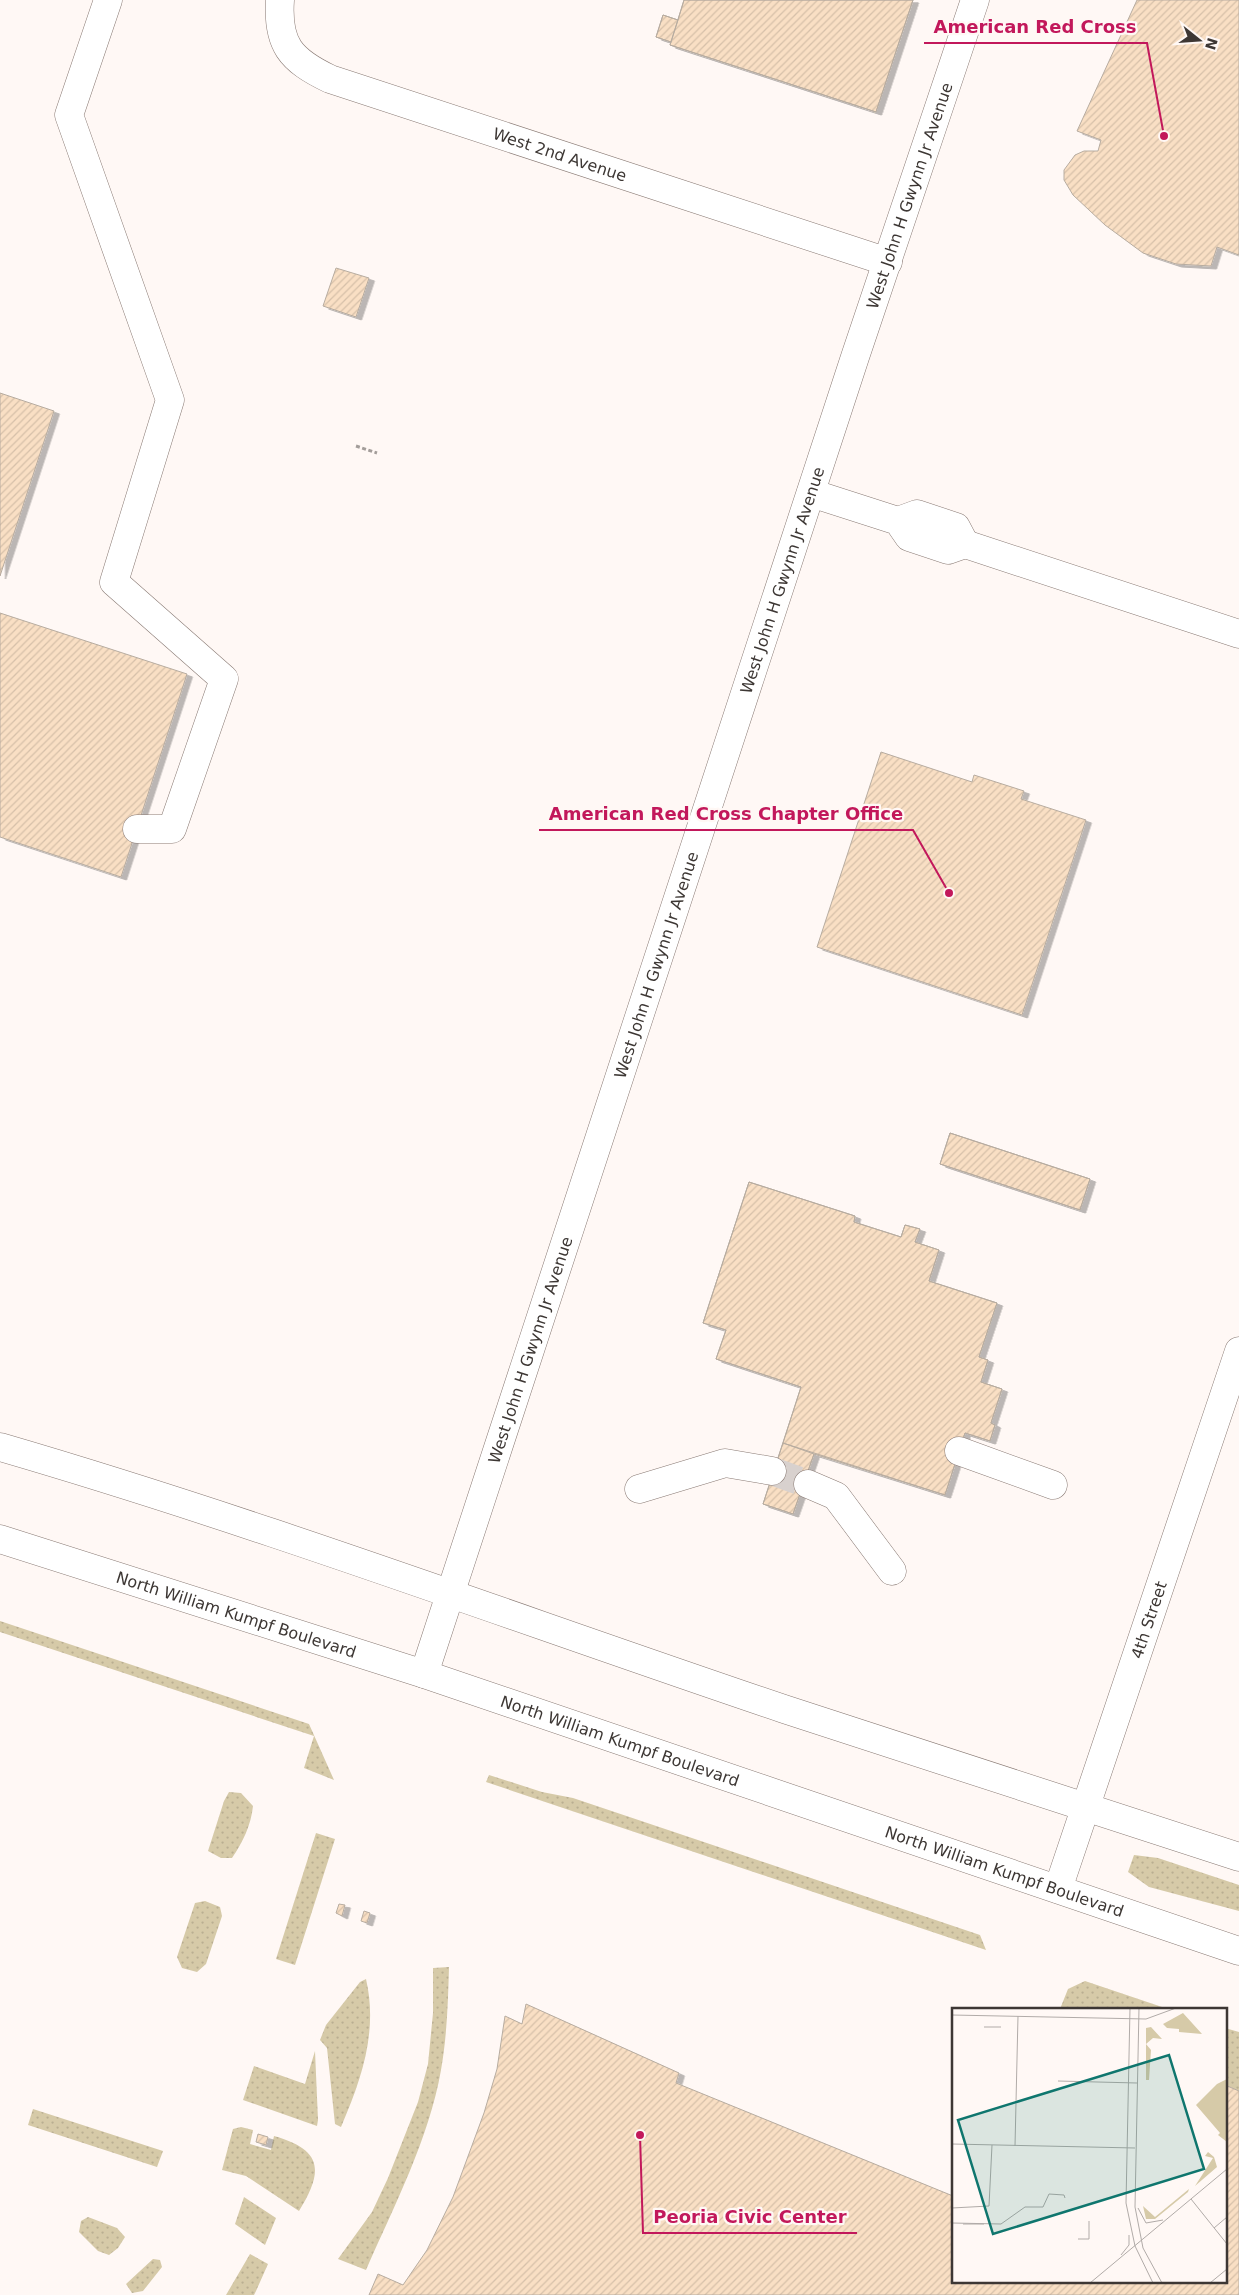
<svg xmlns="http://www.w3.org/2000/svg" width="1239" height="2295" viewBox="0 0 1239 2295" font-family="'DejaVu Sans',sans-serif">
	<style>
		.grass { fill: url(#grass-dots) }
		.building { fill: url(#building-hatch); stroke: #b7aca0; filter: url(#shadow) }
		.lines { fill: none; stroke-linecap: round; stroke-linejoin: round }
		.minor-tunnel { stroke: #d8d1ce; stroke-width: 28; stroke-dasharray: 28 14; stroke-linecap: butt }
		.minor-casing { stroke: #897a74; stroke-width: 29 }
		.major-casing { stroke: #897a74; stroke-width: 29 }
		.path { stroke: #a39d9a; stroke-width: 3; stroke-dasharray: 4 2.5; stroke-linecap: butt }
		.minor { stroke: #fff; stroke-width: 28 }
		.major { stroke: #fff; stroke-width: 28 }
		.labels { text-anchor: middle; dominant-baseline: central; stroke-width: 4.5; stroke-linejoin: round; paint-order: stroke }
		.street-label { font-size: 16px; fill: #3d3734; stroke: #fff8f5 }
		.inset-road { fill: none; stroke: #b1aba8; stroke-width: 1 }
		.view { fill: #0f766e; fill-opacity: 0.15; stroke: #0f766e; stroke-width: 2.5 }
		.inset-edge { fill: none; stroke: #3d3734; stroke-width: 2.5 }
		.leader { fill: none; stroke: #c2185b; stroke-width: 2 }
		.callout-dot { fill: #c2185b; stroke: #fff8f5; stroke-width: 2 }
		.callout-label { font-size: 18px; text-anchor: middle; font-weight: bold; fill: #c2185b; stroke: #fff8f5; stroke-width: 4.5; stroke-linejoin: round; paint-order: stroke }
	</style>
	<defs>
		<pattern id="grass-dots" width="8" height="8" patternUnits="userSpaceOnUse" patternTransform="scale(1.25)"><rect width="8" height="8" fill="#d6caa8"/><path d="M2 2h.1M6 6h.1" fill="none" stroke="#b9ae91" stroke-width="1.8" stroke-linecap="round"/></pattern>
		<pattern id="building-hatch" width="6" height="6" patternUnits="userSpaceOnUse" patternTransform="scale(1.25)"><rect width="6" height="6" fill="#f9dfc4"/><path d="M-1 1l2-2M0 6l6-6M5 7l2-2" fill="none" stroke="#d6c0a9"/></pattern>
		<filter id="shadow"><feDropShadow dx="5.5" dy="3" stdDeviation="0" flood-color="#0004"/></filter>
	</defs>
	<rect width="100%" height="100%" fill="#fff8f5"/>
	<!-- grass -->
	<path class="grass" d="M0,1621l309,103 25,56 -30,-12 10,-32 -314,-104z
		M489,1775l53,17 31,6 407,137 6,15 -500,-168z
		M229,1792l12,1 12,13c-2,19 -10,36 -21,52h-11l-13,-7 16,-50z
		M316,1833l19,6 -40,126 -19,-6z
		M1134,1855l24,3 81,27v26l-90,-24 -21,-15z
		M205,1901l15,6 2,9 -16,48 -9,8 -15,-4 -5,-11 18,-54z
		M449,1967c-1,35 -2,69 -8,103 -12,69 -47,136 -75,200l-28,-11 34,-47 16,-34 30,-76 10,-38 5,-51v-45z
		M366,1979c12,52 -4,99 -25,148l-6,-3 -8,-76 -7,-8 6,-15 34,-43z
		M1085,1981l83,28h-108l8,-20z
		M1225,2028l14,4v59l-14,-6z
		M315,2051l3,69 -1,6 -74,-26 11,-34 51,18z
		M33,2109l130,42 -6,16 -129,-42z
		M241,2127l12,3 -3,14 21,6 3,-14c50,14 49,36 25,75l-53,-35 -24,-6 11,-41z
		M244,2197l32,21 -11,27 -30,-21z
		M88,2217l29,11 8,9 -7,11 -9,7 -11,-4 -19,-19 2,-11z
		M250,2254l18,10 -12,27 -2,4h-28z
		M153,2259l7,1 2,7 -19,24 -11,2 -6,-9z"/>
	<!-- building -->
	<path class="building" d="M684,0h229l-37,112 -206,-67 1,-3 -15,-5 7,-22 15,5z
		M684,0h229l-37,112 -206,-67z
		M1137,0h102v255l-22,-8 -6,19 -35,-2 -33,-11 -38,-28 -32,-30 -9,-15v-10l11,-15 9,-4h14l3,-11 -24,-9z
		M663,15l15,5 -7,22 -15,-5z
		M336,268l33,10 -13,39 -33,-11z
		M0,393l54,18 -54,165z
		M0,613l187,61 -66,203 -121,-40z
		M881,752l91,30 2,-7 50,16 -3,8 65,21 -64,195 -205,-68z
		M950,1133l140,46 -10,31 -140,-46z
		M950,1133l140,46 -10,31 -140,-46z
		M749,1182l106,34 -1,6 47,15 4,-12 15,4 -5,13 24,8 -10,31 68,22 -18,54 9,3 -7,22 21,7 -11,34 4,2 -5,16 -25,-8 -20,62 -131,-41 -21,60 -30,-10 38,-117 -85,-28 10,-29 -23,-7z
		M749,1182l106,34 -1,6 47,15 4,-12 15,4 -5,13 24,8 -10,31 68,22 -18,54 9,3 -7,22 21,7 -11,34 4,2 -5,16 -25,-8 -20,62 -162,-52 18,-56 -85,-28 10,-29 -23,-7z
		M783,1443l31,11 -21,60 -30,-10z
		M339,1904l6,1 -3,11 -6,-3z
		M364,1911l6,2 -3,10 -6,-2z
		M526,2004l153,69 -3,10 277,113v85h272v-196l14,6v204h-870l9,-21 25,11 24,-35 26,-53 31,-84 13,-44 8,-53 17,8z
		M258,2134l10,3 -2,8 -10,-3z"/>
	<g class="lines">
		<!-- minor-tunnel -->
		<path class="minor-tunnel" d="M772,1471l36,13"/>
		<defs>
			<g id="minor">
				<path d="M108,0l-39,115 101,285 -56,182 110,97 -52,150h-35"/>
				<path id="s1" d="M280,0c-3,44 10,60 50,79l558,183"/>
				<path d="M811,493l87,28 11,16 39,13 17,-6 274,90"/>
				<path d="M898,521l19,-7 39,13 9,17"/>
				<path d="M959,1451l94,34"/>
				<path d="M808,1484l28,12 56,75"/>
				<path d="M639,1489l86,-26 47,8"/>
				<path id="s2" d="M424,1674l431,-1317 120,-357"/>
				<path id="s3" d="M1058,1889l181,-538"/>
			</g>
			<g id="major">
				<path d="M0,1447c264,77 523,174 784,262 151,50 303,98 455,148"/>
				<path id="s4" d="M0,1539l424,135 815,277"/>
			</g>
		</defs>
		<!-- minor casing -->
		<use href="#minor" class="minor-casing"/>
		<!-- major casing -->
		<use href="#major" class="major-casing"/>
		<!-- path -->
		<path class="path" d="M356,446l21,7"/>
		<!-- minor -->
		<use href="#minor" class="minor"/>
		<!-- major -->
		<use href="#major" class="major"/>
	</g>
	<g class="labels">
		<!-- street labels -->
		<g class="street-label">
			<text stroke="none"><textPath href="#s1" startOffset="344">West 2nd Avenue</textPath></text>
			<text stroke="none"><textPath href="#s2" startOffset="1556">West John H Gwynn Jr Avenue</textPath></text>
			<text stroke="none"><textPath href="#s2" startOffset="1151">West John H Gwynn Jr Avenue</textPath></text>
			<text stroke="none"><textPath href="#s2" startOffset="746">West John H Gwynn Jr Avenue</textPath></text>
			<text stroke="none"><textPath href="#s2" startOffset="341">West John H Gwynn Jr Avenue</textPath></text>
			<text stroke="none"><textPath href="#s4" startOffset="248">North William Kumpf Boulevard</textPath></text>
			<text stroke="none"><textPath href="#s3" startOffset="284">4th Street</textPath></text>
			<text stroke="none"><textPath href="#s4" startOffset="652">North William Kumpf Boulevard</textPath></text>
			<text stroke="none"><textPath href="#s4" startOffset="1058">North William Kumpf Boulevard</textPath></text>
		</g>
	</g>
	<!-- overview -->
	<g transform="translate(952 2008)">
		<rect width="275" height="275" fill="#fff8f5"/>
		<path d="M231,5l19,21 -23,-2v-3l-12,-1 -4,-4zM199,19l11,12 -9,-1 -7,6 5,6 -2,30h-3v-52zM256,144l6,5 3,10 -22,19 18,-28 -8,-2zM237,181l-1,3 -33,27h-9l-3,-13 12,11z" fill="#d6caa8"/>
		<path d="M275,71v63l-9,-7 2,-2 -24,-28 21,-21z" fill="#d6caa8"/>
		<path class="inset-road" d="M178,0l-4,195 9,43 18,37M187,0l-4,199 8,41 19,35M0,7l194,4 30,-11M32,19h17M106,73l79,2M0,136l183,4M63,138l3,-130M239,191l36,45M0,200l37,-2 3,-61M186,200l8,15 17,-3M0,215l49,1 24,-17h18l6,-13 15,1 1,3M11,216h21M262,220l13,-11M126,231h11v-18M169,247l8,-10v-10M138,275l137,-114M258,275l17,-14"/>
		<path class="view" d="M217,47l35,114 -211,65 -35,-114z"/>
		<rect width="275" height="275" class="inset-edge"/>
	</g>
	<!-- callouts -->
	<path class="leader" d="M1164 136L1147 43H924M949 893L913 830H539M640 2135L643 2233H857"/>
	<g class="callout-dot">
		<circle cx="1164" cy="136" r="5"/>
		<circle cx="949" cy="893" r="5"/>
		<circle cx="640" cy="2135" r="5"/>
	</g>
	<g class="callout-label">
		<text x="1035" y="33">American Red Cross</text>
		<text x="726" y="820">American Red Cross Chapter Office</text>
		<text x="750" y="2223">Peoria Civic Center</text>
	</g>
	<!-- north arrow -->
	<g transform="translate(1199 40) rotate(107)" stroke="#fff8f5" stroke-width="4" paint-order="stroke">
	<path d="M0-4L9 19L0 12L-9 19Z" fill="#3d3734"/>
	<text y="-8" font-size="14" font-weight="bold" text-anchor="middle" fill="#3d3734">N</text>
	</g>
</svg>
